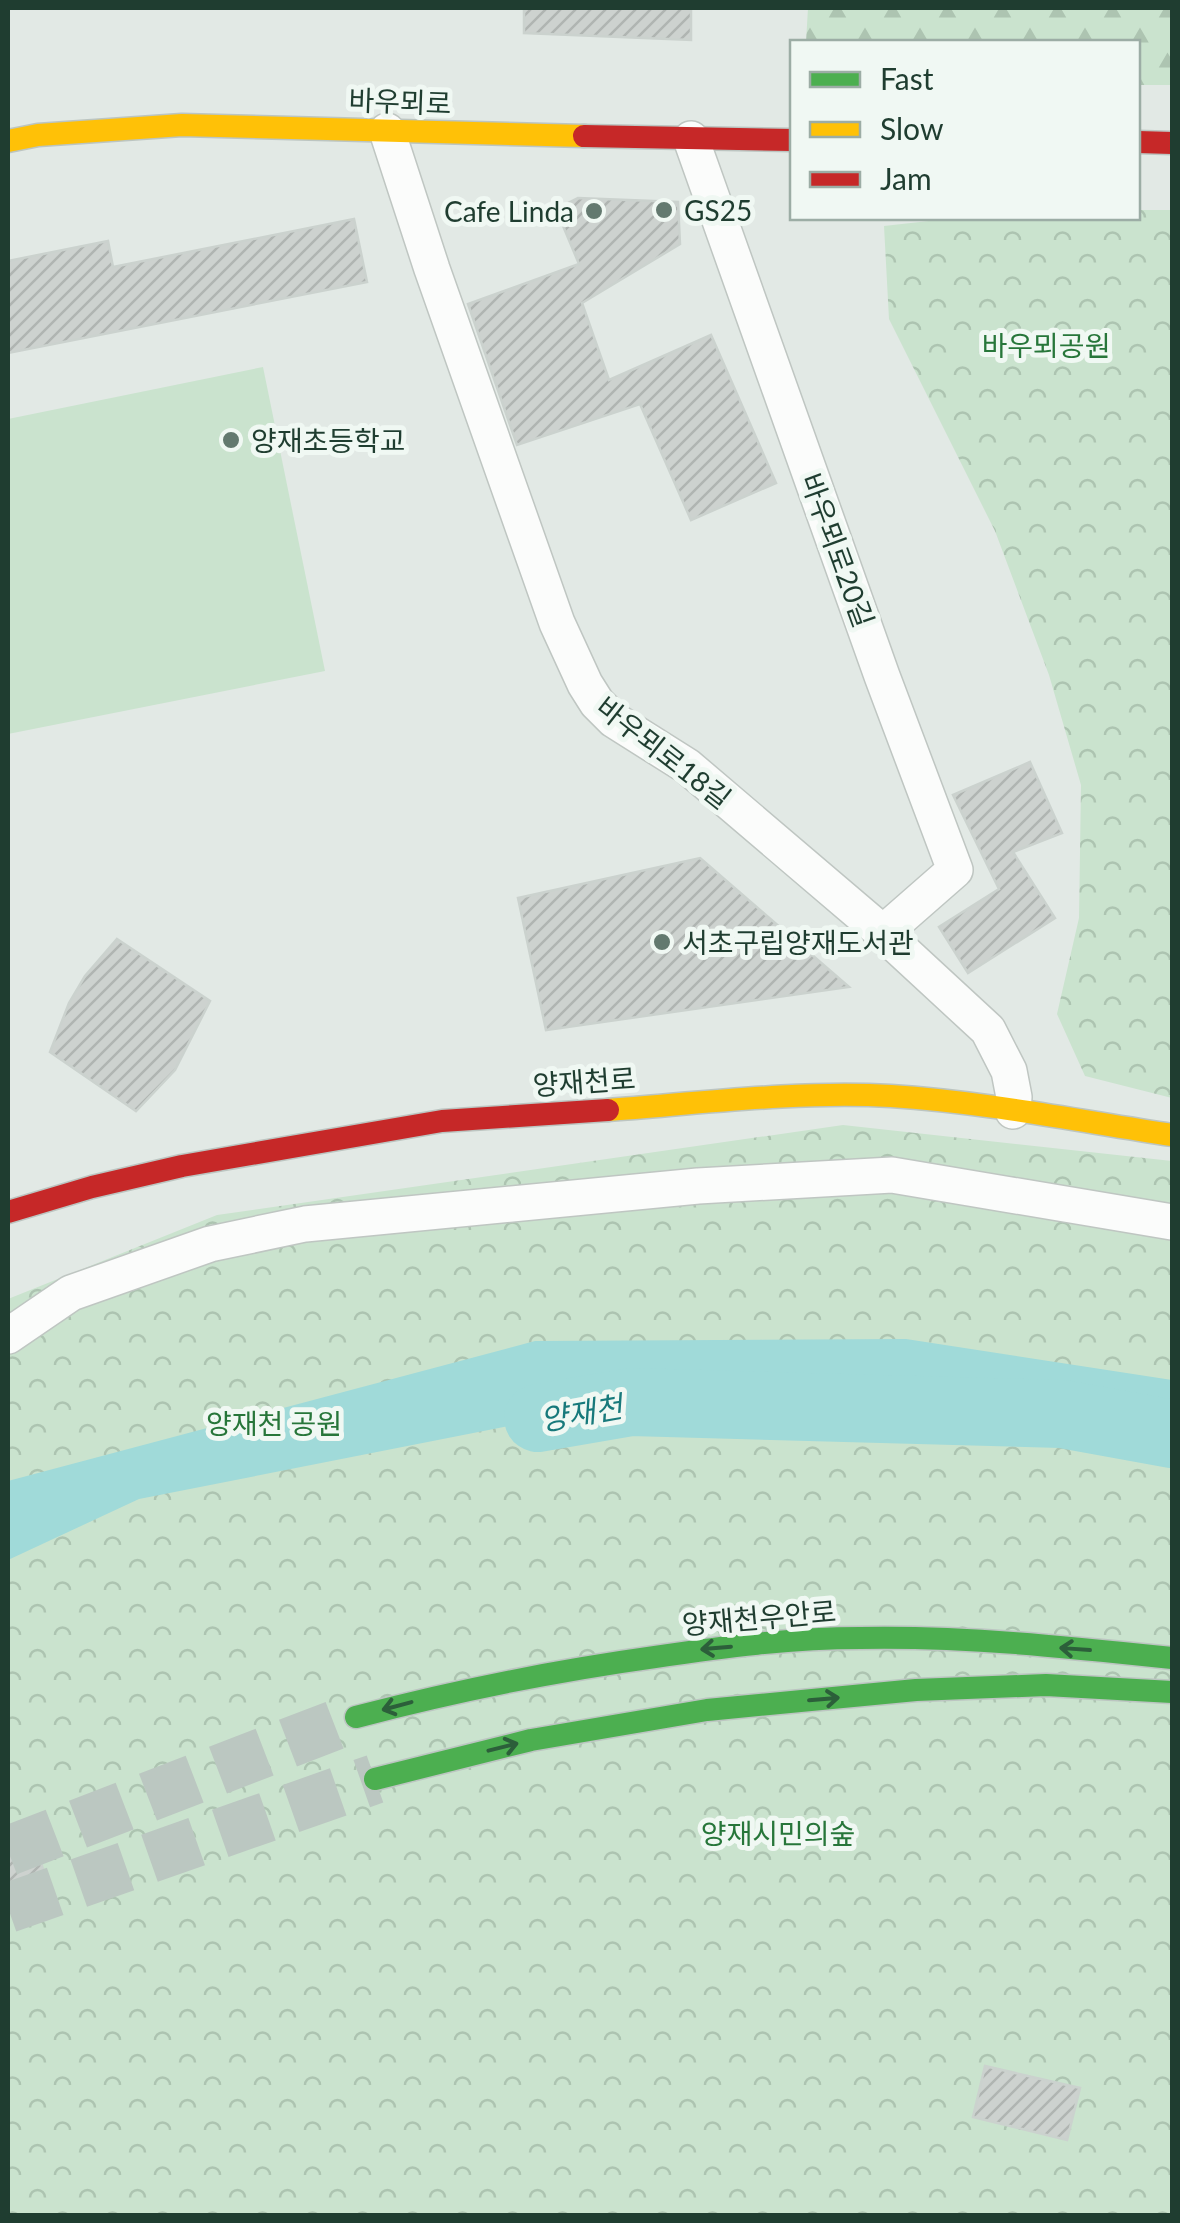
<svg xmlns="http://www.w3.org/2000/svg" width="1180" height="2223" viewBox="0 0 1180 2223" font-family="Lato,'Noto Sans KR',sans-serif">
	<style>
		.green { fill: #cae3ce }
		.forest { fill: url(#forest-firs) }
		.park { fill: url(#park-crowns) }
		.water { fill: #a0dad9 }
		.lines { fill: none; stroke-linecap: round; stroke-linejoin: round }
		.river { stroke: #a0dad9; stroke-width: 68 }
		.building { fill: url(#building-hatch); stroke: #cbd2ce; stroke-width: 2.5 }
		.secondary-tunnel { stroke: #bbc7c1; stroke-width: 50; stroke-dasharray: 50 25; stroke-linecap: butt }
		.street-casing { stroke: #bfc6c2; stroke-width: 38 }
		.fast-casing { stroke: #bcc5c1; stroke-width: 25 }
		.slow-casing { stroke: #bcc5c1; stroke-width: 25 }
		.jam-casing { stroke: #bcc5c1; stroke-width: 25 }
		.street { stroke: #fbfcfb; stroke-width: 35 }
		.fast { stroke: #4caf50; stroke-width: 22 }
		.slow { stroke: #ffc107; stroke-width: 22 }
		.jam { stroke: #c62828; stroke-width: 22 }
		.oneway { stroke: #2c5f3a }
		.poi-dot { fill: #63796f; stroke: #f0f8f3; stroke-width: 4 }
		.labels { text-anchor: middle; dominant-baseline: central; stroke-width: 10; stroke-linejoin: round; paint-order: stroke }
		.street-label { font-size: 28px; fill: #1f3d30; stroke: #f0f8f3 }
		.poi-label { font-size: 28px; fill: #1f3d30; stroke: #f0f8f3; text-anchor: start }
		.park-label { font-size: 28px; fill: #27763a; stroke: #f0f8f3 }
		.water-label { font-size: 30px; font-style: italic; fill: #17797b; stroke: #f0f8f3 }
	</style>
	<defs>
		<pattern id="forest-firs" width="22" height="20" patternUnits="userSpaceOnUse" patternTransform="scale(2.5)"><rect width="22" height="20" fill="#cae3ce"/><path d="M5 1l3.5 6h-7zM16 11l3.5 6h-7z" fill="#adc4b1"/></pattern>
		<pattern id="park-crowns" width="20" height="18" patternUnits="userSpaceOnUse" patternTransform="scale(2.5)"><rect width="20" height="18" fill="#cae3ce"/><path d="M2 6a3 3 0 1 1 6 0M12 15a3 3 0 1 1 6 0" fill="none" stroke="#adc4b1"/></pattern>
		<pattern id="building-hatch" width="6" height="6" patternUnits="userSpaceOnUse" patternTransform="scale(2.5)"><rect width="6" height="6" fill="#cdd2cf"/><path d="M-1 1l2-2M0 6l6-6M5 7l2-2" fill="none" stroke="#b0b5b2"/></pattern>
	</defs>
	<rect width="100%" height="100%" fill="#e2e9e5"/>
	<!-- green -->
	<path class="green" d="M263,367l62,304 -317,63v-315z"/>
	<!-- forest -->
	<path class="forest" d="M808,8h364v77h-34v-43h-332z"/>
	<!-- park -->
	<path class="park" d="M1138,210h34v888l-87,-22 -28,-62 22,-96 2,-133 -32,-110 -54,-144 -106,-212 -5,-93 71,-8h183z
		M843,1125l329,36v1054l-1164,1v-917l209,-84z"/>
	<!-- water -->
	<path class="water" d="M906,1339l266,41v62l-110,-28 -431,-12 -492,97 -131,61v-79l527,-140z"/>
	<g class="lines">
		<!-- river -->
		<path class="river" d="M538,1418l93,-16 431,12 110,20"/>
	</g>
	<!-- building -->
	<path class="building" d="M524,8h167v32l-167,-7z
		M578,198l100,4 2,42 -98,59 27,77 102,-45 65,148 -85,37 -51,-116 -123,41 -49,-141 111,-40 -23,-55z
		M354,219l13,63 -359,71v-92l100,-20 5,26z
		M1030,762l32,71 -49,19 42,66 -87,55 -29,-46 60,-38 -46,-94z
		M700,858l149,129 -303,43 -28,-132z
		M117,939l93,62 -35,69 -39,41 -86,-59 19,-49 16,-27z
		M32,1834l14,45 -38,12v-50z
		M985,2066l95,22 -13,52 -94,-23z"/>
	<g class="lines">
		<!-- secondary-tunnel -->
		<path class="secondary-tunnel" d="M8,1851l348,-134
			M8,1908l367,-129"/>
		<defs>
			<path id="street" d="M387,131l45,138 125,354 28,61 12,19 17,17 73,46 196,167 105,97 21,41 5,26 -1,14
				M691,139l191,537 73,194 -72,63
				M8,1336l63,-43 139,-49 95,-20 393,-38 194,-11 280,47"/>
			<path id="fast" d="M356,1717c99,-26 198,-46 299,-60 68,-10 136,-19 205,-19 104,-2 208,9 312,20
				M375,1779l156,-39 176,-30 209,-20 130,-5 126,7"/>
			<path id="slow" d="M8,141l30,-6 144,-10 402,11
				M608,1110c94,-7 189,-19 283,-14 94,6 188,25 281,39"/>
			<path id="jam" d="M584,136l208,4
				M1138,142l34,1
				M8,1212l84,-25 90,-21 260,-45 166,-11"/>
		</defs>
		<!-- street casing -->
		<use href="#street" class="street-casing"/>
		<!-- fast casing -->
		<use href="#fast" class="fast-casing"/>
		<!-- slow casing -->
		<use href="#slow" class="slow-casing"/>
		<!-- jam casing -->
		<use href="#jam" class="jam-casing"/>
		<!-- street -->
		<use href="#street" class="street"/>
		<!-- fast -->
		<use href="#fast" class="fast"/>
		<!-- slow -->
		<use href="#slow" class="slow"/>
		<!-- jam -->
		<use href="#jam" class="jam"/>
	</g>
	<!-- one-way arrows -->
	<defs><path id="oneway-shaft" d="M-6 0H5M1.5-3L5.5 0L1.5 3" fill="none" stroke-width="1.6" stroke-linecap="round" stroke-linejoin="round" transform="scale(2.5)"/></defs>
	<g class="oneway">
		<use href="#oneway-shaft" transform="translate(716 1648) rotate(175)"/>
		<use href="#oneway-shaft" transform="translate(1075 1649) rotate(-176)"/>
		<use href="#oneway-shaft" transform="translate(824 1699) rotate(-5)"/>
		<use href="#oneway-shaft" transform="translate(397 1706) rotate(165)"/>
		<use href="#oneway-shaft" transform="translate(503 1747) rotate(-14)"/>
	</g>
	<!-- markers -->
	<g class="poi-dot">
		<circle cx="664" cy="210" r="10"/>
		<circle cx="594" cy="211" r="10"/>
		<circle cx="231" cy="440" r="10"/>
		<circle cx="662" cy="942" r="10"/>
	</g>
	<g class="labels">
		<!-- street labels -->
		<g class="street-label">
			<text transform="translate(400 101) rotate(2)">바우뫼로</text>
			<text transform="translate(838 550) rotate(70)">바우뫼로20길</text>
			<text transform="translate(664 752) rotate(38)">바우뫼로18길</text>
			<text transform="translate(584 1081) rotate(-4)">양재천로</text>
			<text transform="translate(759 1617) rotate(-5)">양재천우안로</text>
		</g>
		<!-- poi labels -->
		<g class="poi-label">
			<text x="684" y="210">GS25</text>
			<text x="574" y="211" text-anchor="end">Cafe Linda</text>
			<text x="251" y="440">양재초등학교</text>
			<text x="682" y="942">서초구립양재도서관</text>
		</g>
		<!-- park labels -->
		<g class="park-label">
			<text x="1046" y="345">바우뫼공원</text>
			<text x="274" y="1423">양재천 공원</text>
			<text x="778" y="1833">양재시민의숲</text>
		</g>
		<!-- water labels -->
		<g class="water-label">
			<text transform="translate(581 1412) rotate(-10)">양재천</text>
		</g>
	</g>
	<!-- border -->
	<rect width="1180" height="2223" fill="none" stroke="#1f3d30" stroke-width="20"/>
	<!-- legend -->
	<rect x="790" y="40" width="350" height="180" fill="#f0f8f3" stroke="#9cada5" stroke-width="2.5"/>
	<rect x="810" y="72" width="50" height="15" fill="#4caf50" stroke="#9cada5" stroke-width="2.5"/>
	<text x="880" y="90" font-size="30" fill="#1f3d30">Fast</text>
	<rect x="810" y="122" width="50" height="15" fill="#ffc107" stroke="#9cada5" stroke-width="2.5"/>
	<text x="880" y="140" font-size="30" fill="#1f3d30">Slow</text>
	<rect x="810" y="172" width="50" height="15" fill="#c62828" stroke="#9cada5" stroke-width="2.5"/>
	<text x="880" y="190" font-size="30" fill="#1f3d30">Jam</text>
</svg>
